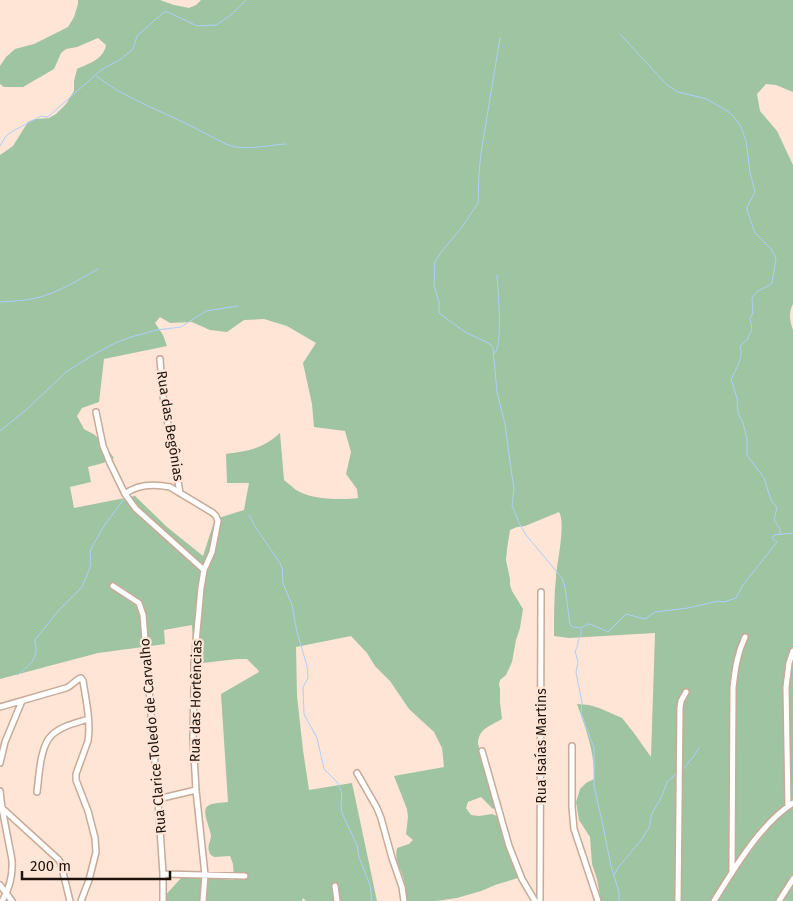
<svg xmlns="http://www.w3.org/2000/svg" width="793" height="901" viewBox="0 0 793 901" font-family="'Fira Sans',sans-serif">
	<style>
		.green { fill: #9ec4a1; fill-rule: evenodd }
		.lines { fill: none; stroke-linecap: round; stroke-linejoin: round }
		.stream { stroke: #add0fb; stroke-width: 1 }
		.minor-casing { stroke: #c7aa97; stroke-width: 8 }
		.minor { stroke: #fff; stroke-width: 5 }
		.labels { text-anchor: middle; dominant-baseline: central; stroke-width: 4.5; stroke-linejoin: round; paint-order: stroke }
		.street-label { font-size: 14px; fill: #1e140d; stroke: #fee5d5 }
	</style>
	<rect width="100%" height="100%" fill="#fee5d5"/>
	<!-- green -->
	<path class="green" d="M78,0h82l14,5 15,3 7,-3 5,-5h592v92l-17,-7 -10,-1 -9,10 3,17 17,20 16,34v139c-5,9 -3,17 0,26v571h-192l-4,-22 -5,-15 -2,-27 -11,-17 -3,-18 4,-13 6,-6 8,-4c1,-26 -8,-50 -17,-75l12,1 10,3 23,10 12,15 17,24 4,-124 -86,5 -15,-2c0,-19 0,-39 2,-59 1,-14 10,-54 3,-65l-34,14 -8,1 -7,3 -3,19 -1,11 4,19v6l2,6 11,18 -3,19 -4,12 -4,22 -6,13 -6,5 -1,5 1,4v13l2,17c-12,7 -24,10 -24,25l18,62 -3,3 -12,-12 -13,5 -2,6 5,7 8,1 13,-2 5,2 21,62 -23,7 -14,6 -24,7 -21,3h-30c0,-7 0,-14 -2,-21 -3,-12 -10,-18 -7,-32l12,-4 4,-4 -7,-6 2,-17 -1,-8 -13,-33 50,-9 -2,-19 -8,-16 -25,-23 -19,-28 -15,-15 -8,-13 -16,-17 -55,11 1,49 6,54 6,40 43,-7 25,118h-71l-3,-3 -1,3h-142l23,-25 51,4 -1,-16 -3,-8 -16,1c-3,-2 -4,-2 -5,-6 -2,-5 2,-11 2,-15 -1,-8 -8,-22 -5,-28 3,-6 17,-5 22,-6l-7,-108 38,-22 -1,-2 -11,-11h-10l-43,5 -2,-39 -28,5 1,14 -67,9 -98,26v-524l13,-9 15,-24 7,-3 14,-1 7,-4 10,-10 8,-13v-10l3,-12c11,-5 27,-10 29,-24l-8,-7 -21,9 -11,2 -5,4 -7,16 -31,18h-19l-4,-3v-18l6,-9 9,-8 19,-5 34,-17 6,-10 4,-13zM160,317l10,6 22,-1 18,8 17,2 17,-12 20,-1 23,7 29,17 -13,20 9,41 2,23 31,4 6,21 -5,22 11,15 1,9c-18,2 -46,2 -62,-8 -4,-3 -8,-7 -12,-10l-4,-47c-19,17 -31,17 -54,21l1,29h22l-5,27 -29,9 -12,37 -36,-29 -32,-31 -61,12 -4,-21 21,-5 -3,-15 15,-4 11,-5 -12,-16 -7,-7 -11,-6 -7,-13 5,-8 17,-6 5,-43 63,-13 -4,-11 -8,-12z"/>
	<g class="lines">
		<!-- stream -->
		<path class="stream" d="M620,34l47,51 11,7 29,7 22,13 6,6 6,9 5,14 4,32 5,18 -1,3 -7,13v3l8,23 16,16 4,7 1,3 -4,24c-8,7 -13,4 -20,15l1,15 -3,5 2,11 -5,11 -7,6c4,11 -4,23 -9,33l6,19 1,15 5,10 4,16v16l17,23 7,22 6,8 -3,12 6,9v5
			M500,38l-19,115 -2,20 -1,30 -16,24 -20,24 -7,10 -1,24 5,17v11l26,19 25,12 3,4 4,44 8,32 7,52 2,13 -2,16 7,18 7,12 36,43 3,9 5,38 3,2 8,1 7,-4h2l18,8 18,-18 19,5 10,-7 33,-4 30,-7 6,1 12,-4 7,-13 34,-43 -5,-4 2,-3 19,-2
			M96,76c29,22 63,34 95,50 11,5 35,20 45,21 17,2 34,-2 50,-3
			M0,146l6,-10 7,-5 28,-15 6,1 2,-1 52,-46 20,-11 12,-10 4,-13 27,-24h4l29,14 19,-1 15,-10 15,-15
			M0,302c12,-1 25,-1 36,-4 22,-5 42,-18 62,-29
			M495,353c8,-10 3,-63 2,-78
			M0,431l26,-21 40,-38 27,-17 22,-12 16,-6 26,-7 24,-3 25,-16 32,-5
			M249,515l7,13 24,35 2,5 1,15 9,22 5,27 10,34 1,12 -5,9 1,27 13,24 7,31 13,13 5,11 -1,12 1,8 15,32 2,12 11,28 2,16
			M581,629c1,8 -2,7 -3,13 -1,4 0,5 -3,9l3,11 -2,10 6,31 -1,10 13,35v38l8,35 9,45 8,26v9
			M18,675c7,-8 16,-11 18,-23 1,-4 -1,-8 -1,-12l24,-30 23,-23 9,-22 -1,-13 2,-5 12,-21 20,-27
			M683,769l11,-13 5,-8
			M614,875l4,-7 23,-28 8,-12 3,-15 10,-17 5,-14 9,-8"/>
		<defs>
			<path id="minor" d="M160,359l3,37 17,97
				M96,412l7,34 7,17 15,31 11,15 68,61
				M125,494c13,-10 29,-10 45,-7l43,26 3,3 2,5 -6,31 -8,18 -3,18 -7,76v23l-1,51 3,52 9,85 -2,26
				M113,586l26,17 4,12 15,184 5,75v27
				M0,707l66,-19c6,-2 10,-9 15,-10l2,3c3,19 8,41 5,60l-12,33v6l12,31 7,27 1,14 -7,28 -8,21
				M572,746v61l2,22 24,72
				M482,751l27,95 13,33 13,22
				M0,763l5,-21 17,-41
				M357,773l20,35 4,10 11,40 10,29 2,14
				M0,791l2,17 10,52c1,16 -2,28 -10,41
				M37,792c2,-15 3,-47 15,-57 9,-9 24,-12 36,-16
				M158,799l38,-9
				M788,806l-2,-119 3,-24 4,-12
				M2,808l57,52 2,4 9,37
				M732,873l1,-185c2,-18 4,-34 12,-51
				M163,874l82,2
				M0,885l12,16
				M335,886l2,15
				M540,901l1,-309
				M678,901l2,-193 1,-7 5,-9
				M714,901c20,-32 47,-78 79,-98
				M779,901l14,-22"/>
		</defs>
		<!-- minor casing -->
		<use href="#minor" class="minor-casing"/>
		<!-- minor -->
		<use href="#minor" class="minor"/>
	</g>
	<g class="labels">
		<!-- street labels -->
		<g class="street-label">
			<text transform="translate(170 426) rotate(81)">Rua das Begônias</text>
			<text transform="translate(196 701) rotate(-89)">Rua das Hortências</text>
			<text transform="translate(153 736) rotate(-95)">Rua Clarice Toledo de Carvalho</text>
			<text transform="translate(541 746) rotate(-90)">Rua Isaías Martins</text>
		</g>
	</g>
	<!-- scale -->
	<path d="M22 871v8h148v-8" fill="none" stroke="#1e140d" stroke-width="2.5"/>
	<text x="30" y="871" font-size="15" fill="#1e140d" stroke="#fee5d5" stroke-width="4" paint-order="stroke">200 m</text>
</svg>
